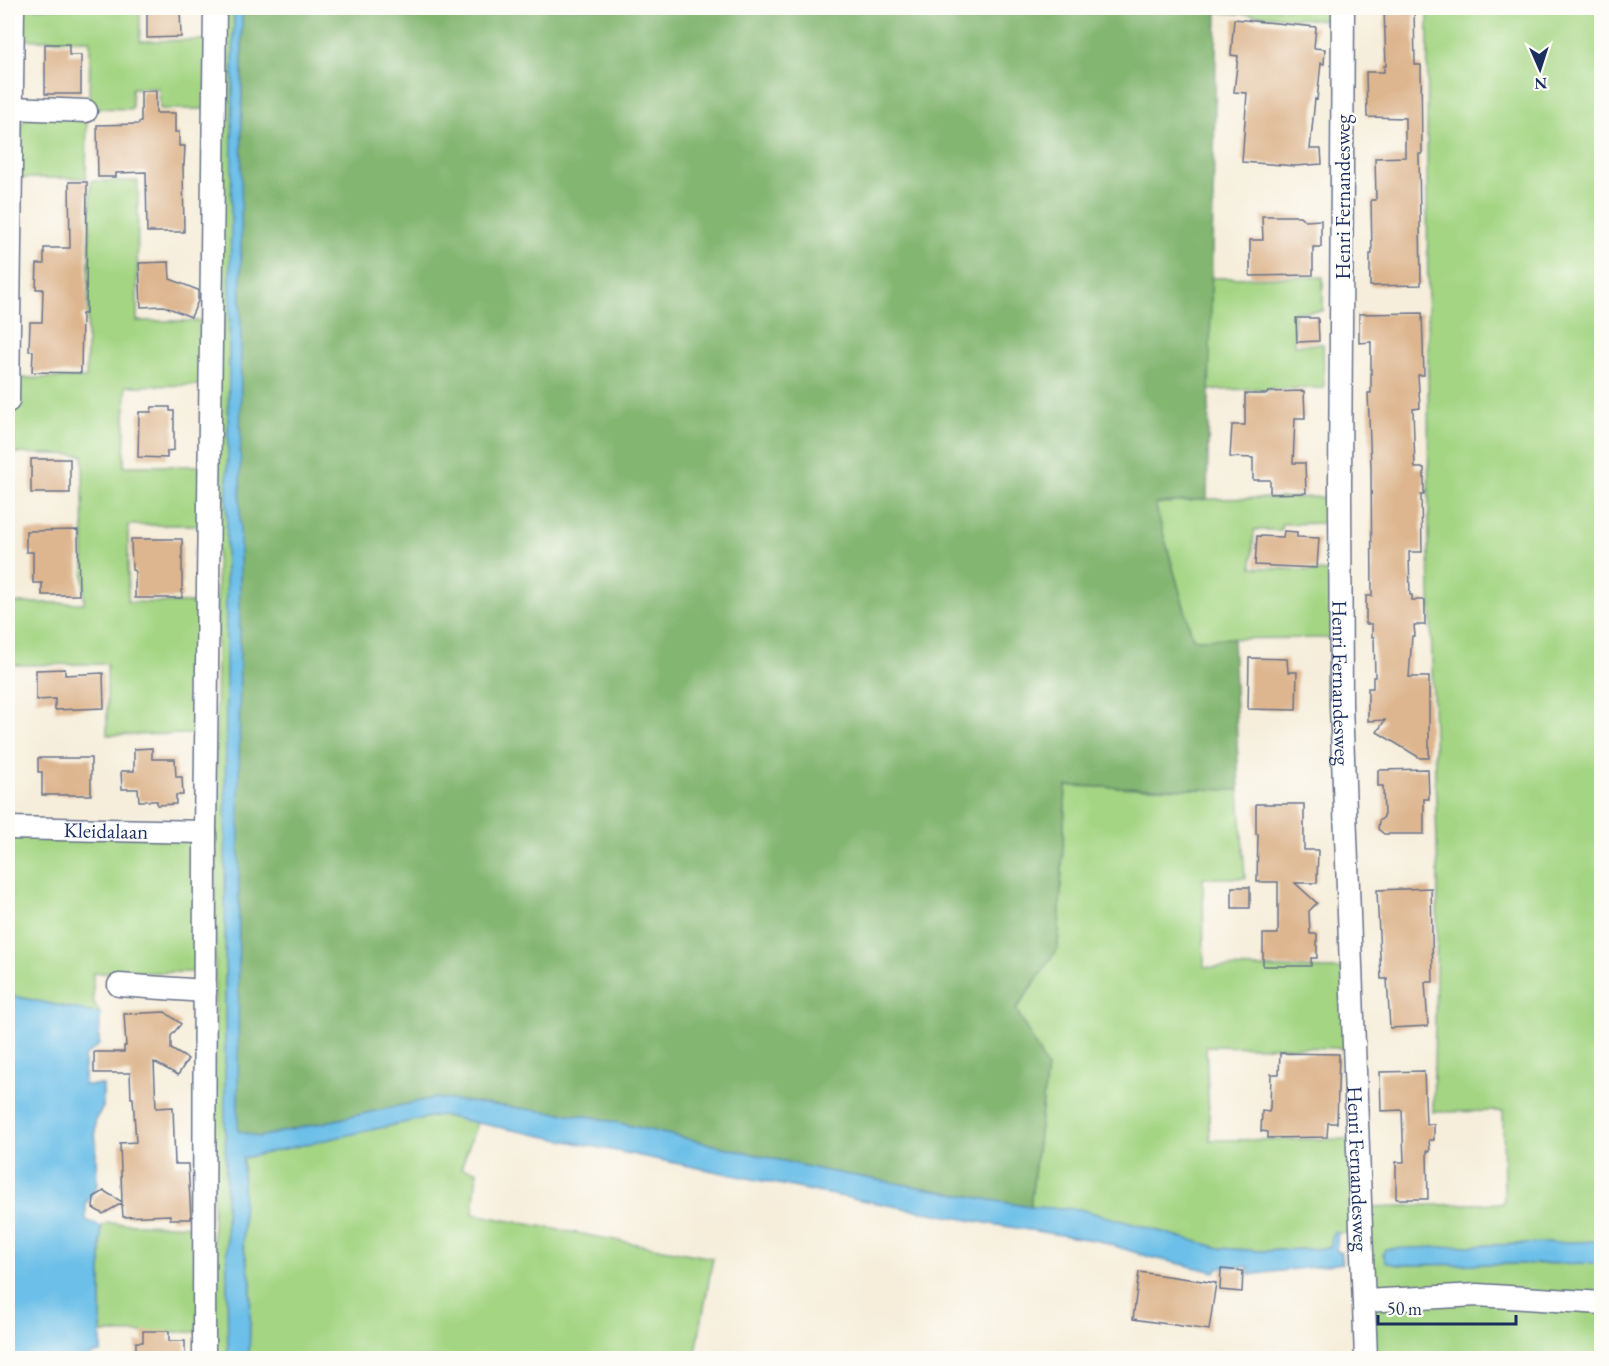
<svg xmlns="http://www.w3.org/2000/svg" width="1609" height="1366" viewBox="0 0 1609 1366" font-family="'EB Garamond',serif">
	<style>
		.green { fill: #a4d583; stroke: #608270; stroke-width: 1.5 }
		.forest { fill: #83b671; stroke: #4f7268; stroke-width: 1.5 }
		.water { fill: #6cbfe8; stroke: #4477a3; stroke-width: 1.5 }
		.building { fill: #ddb58e }
		.lines { fill: none; stroke-linecap: round; stroke-linejoin: round }
		.minor-casing { stroke: #68728a; stroke-width: 25 }
		.minor { stroke: #fff; stroke-width: 22 }
		.labels { text-anchor: middle; dominant-baseline: central; stroke-width: 5; stroke-linejoin: round; paint-order: stroke }
		.street-label { font-size: 21px; fill: #1b2f5e; stroke: #fdfcf7 }
	</style>
	<rect width="100%" height="100%" fill="#fdfcf7"/>
	<filter id="ink" filterUnits="userSpaceOnUse"><feTurbulence type="fractalNoise" baseFrequency=".0167" numOctaves="2"/><feDisplacementMap in="SourceGraphic" scale="12" xChannelSelector="R" yChannelSelector="G"/><feConvolveMatrix kernelMatrix="1 2 1 2 8 2 1 2 1" color-interpolation-filters="sRGB"/></filter>
	<filter id="wash" filterUnits="userSpaceOnUse"><feTurbulence type="fractalNoise" baseFrequency=".008" numOctaves="4" result="noise"/><feDisplacementMap in="SourceGraphic" scale="24" xChannelSelector="R" yChannelSelector="G"/><feGaussianBlur stdDeviation="1.35" result="paint"/><feColorMatrix in="noise" values="0 0 0 0 0 0 0 0 0 0 0 0 0 0 0 0 0 1.4 0 .05"/><feComposite in="paint" operator="in"/></filter>
	<g filter="url(#wash)">
		<rect width="100%" height="100%" fill="#f6eedb"/>
		<!-- green -->
		<path class="green" d="M20,8h120v33l68,-1v69h-48l-1,-21h-27v21l-43,-1 1,-68h-71z
			M221,8h13l-8,565 -1,536 3,249h-16z
			M1217,8h117v13l-117,-9z
			M1428,8h173v1233l-154,6 -50,18 204,-2v95h-228l-5,-151 136,-4 -1,-92 -70,1 5,-232 -9,-326 -2,-401z
			M29,116h58l-1,62h-68l4,-58z
			M91,181h47l-1,140h69v64l-80,1 -2,80h77l1,59h-74v77l70,1 -3,131 -88,1v-71l-97,1 -1,-62h75l-1,-148 -70,-2 1,-75h72z
			M1323,277v34l-29,1v33l29,-1 1,44 -115,2 2,-112z
			M1327,497l-1,26 -45,1v6h-27l-2,37 79,5 1,66 -139,1 -38,-135 52,-5z
			M1066,786l173,4 6,88h-42l1,89 140,2 3,79 -141,-2 4,94 141,-1 2,94h-19l-4,15 -70,3 -40,-3 -141,-39 -49,-2 17,-139 -31,-58 42,-62z
			M8,835l192,3 -3,134 -104,1v27l7,14 -92,-19z
			M439,1115l38,8 -16,45 16,3 -4,43 240,44 -18,100h-446l2,-76 -8,-38v-86z
			M107,1223l91,3 1,106 -98,1v-106z"/>
		<!-- forest -->
		<path class="forest" d="M242,8h975l-10,491 -52,5 38,135 40,-1 6,152 -173,-4 -8,162 -42,61 31,59 -17,139 -208,-37 -229,-53 -159,-19 -175,39 -22,-6z"/>
		<!-- water -->
		<path class="water" d="M234,8h8l-4,1123 21,6 175,-39 159,19 229,53 208,37 49,2 141,39 40,3 70,-3 3,-16 5,1 -2,17 5,3 1,10 -93,12v-8h-31l-3,5 -65,-15 -51,-16 -108,-17 -174,-32 -378,-77 -196,43v86l8,38 -2,76h-21l-3,-249 1,-536z
			M8,995l92,19 -1,31 -15,12v28h19v22l-8,13 2,65 -11,19v16l15,7v126l-10,1 -1,4h-82z
			M1601,1241v22l-204,2 -11,-3 -3,-8 2,-5z"/>
		<g id="blocks">
			<!-- building -->
			<path class="building" d="M147,8h33l1,29 -34,1z
				M1384,8h30l1,57h6l1,89h-3l2,131 -51,1v-32h2l-1,-54h5l-1,-42 30,-1v-39l-38,-1 -1,-45h18v-6h2z
				M1234,19l82,8 -2,21 11,1 -1,15 -3,-1 -4,37 -2,-1 -5,50h11l1,15 -27,2 -53,-4 5,-69 -13,-1 4,-36 -7,-1z
				M45,44h24v11h12v39h-36z
				M141,91h15v22h19v19h4v14h6l-1,19h-1l1,67h-37l-1,-60 -30,1v4h-18l-1,-52 42,-1v-2h2z
				M69,182h18l-1,132h-4l-1,59 -49,-1 1,-21h-4l1,-29h12l1,-33h-7l1,-25h7v-16h26z
				M1262,216h38l5,5 16,-1v27h-8v28l-63,1v-36h13z
				M169,262l1,17 28,11v11l-7,16 -27,-11 -23,1 -2,-44z
				M1422,313l2,62h-6l2,33 -7,1 2,59h9v27h-3l1,57h-13l1,43h2v5h13v25h-11l1,11h-3l-3,41h20v81h-9l-43,-26 8,-12 -17,1v-33h5v-11h2l-1,-40h-2v-13h-6v-28h6l-1,-129 -3,-74h3v-51l-12,1v-29z
				M1296,318h22l1,23 -22,1z
				M1304,391l1,27h-10l-2,45h12l1,30 -36,1v-14h-17v-22l-23,-1 2,-32h13v-31h22l1,-2z
				M152,407h18v4h4v39l-7,1v7l-29,-1 1,-45h12z
				M31,459h39v34h-39z
				M78,530l1,65h-37v-12h-9v-31h-7v-21z
				M1284,531l13,1v5l22,1 -2,30 -62,-3 2,-29 26,1z
				M131,539h51v59h-47v-27l-3,-1z
				M1249,658l38,1 1,13h9l-1,38 -48,-1z
				M65,669v6l38,-2 1,35 -49,2v-11l-19,1v-30z
				M152,748v11h23l1,18h6l1,18h-7v9l-19,1v-4h-18l-1,-12h-16l-1,-18h13v-22z
				M38,758h53v37h-49v-23h-4z
				M1428,769l1,30h-5v35h-40l-6,-5 1,-8 5,-4 -1,-31h-5v-16z
				M1256,804h48v46h14l-1,33h-22l22,20 -8,8 1,23h7v24h-6v8h-48v-32h15v-52h-21l1,-48h-2z
				M1232,887h18v21h-18z
				M1431,888l2,94h-8l3,44 -38,2 -3,-49h-6l-4,-89z
				M165,1012l16,12 -10,12v13l17,10 -10,16 -24,-13 2,46 17,-1 2,57h13l3,55h-21v-4l-47,2 -1,-14 -19,11 -10,-6 1,-11 10,-6 18,11 -2,-59 16,-1 -3,-44h-2l-1,-25h-36v-21h30v-6h2l-2,-32z
				M1280,1053l59,1 -2,69h-9l-1,14 -59,1v-6l-7,-1 1,-20 7,1 1,-4 1,-34h8z
				M1424,1071l2,53h8v16h-5l1,11h-3l1,48h-32v-37h8l-2,-52 -21,1 -1,-39z
				M1221,1269l22,2 -1,21 -22,-2z
				M1139,1272l77,11 -7,47 -76,-11z
				M143,1331h26v10h16v18h-49v-17h7z"/>
		</g>
	</g>
	<g filter="url(#ink)">
		<use href="#blocks" fill-opacity="0" stroke="#68728a" stroke-width="1.5"/>
		<g class="lines">
			<defs>
				<g id="minor">
					<path id="s1" d="M1343,8l-3,478 1,219 25,653"/>
					<path d="M12,108l74,3"/>
					<path d="M8,401l5,-393"/>
					<path id="s2" d="M8,828l197,4"/>
					<path d="M119,985l86,6"/>
					<path d="M1364,1301l113,-6 125,8"/>
					<path d="M204,1358l1,-526 10,-824"/>
				</g>
			</defs>
			<!-- minor casing -->
			<use href="#minor" class="minor-casing"/>
			<!-- minor -->
			<use href="#minor" class="minor"/>
		</g>
	</g>
	<g class="labels">
		<!-- street labels -->
		<g class="street-label">
			<text transform="translate(1342 197) rotate(-90)">Henri Fernandesweg</text>
			<text stroke="none"><textPath href="#s1" startOffset="675">Henri Fernandesweg</textPath></text>
			<text stroke="none"><textPath href="#s2" startOffset="98">Kleidalaan</textPath></text>
			<text stroke="none"><textPath href="#s1" startOffset="1161">Henri Fernandesweg</textPath></text>
		</g>
	</g>
	<!-- margin -->
	<rect width="1609" height="1366" fill="none" stroke="#fdfcf7" stroke-width="30"/>
	<!-- north arrow -->
	<g transform="translate(1540 69) rotate(177)" stroke="#fdfcf7" stroke-width="4.5" paint-order="stroke">
	<path d="M0-4.5L10 22L0 15L-10 22Z" fill="#1b2f5e"/>
	<text y="-9" font-size="16" font-weight="bold" text-anchor="middle" fill="#1b2f5e">N</text>
	</g>
	<!-- scale -->
	<path d="M1378 1315v9h138v-9" fill="none" stroke="#1b2f5e" stroke-width="3"/>
	<text x="1387" y="1315" font-size="18" fill="#1b2f5e" stroke="#fdfcf7" stroke-width="4.5" paint-order="stroke">50 m</text>
</svg>
